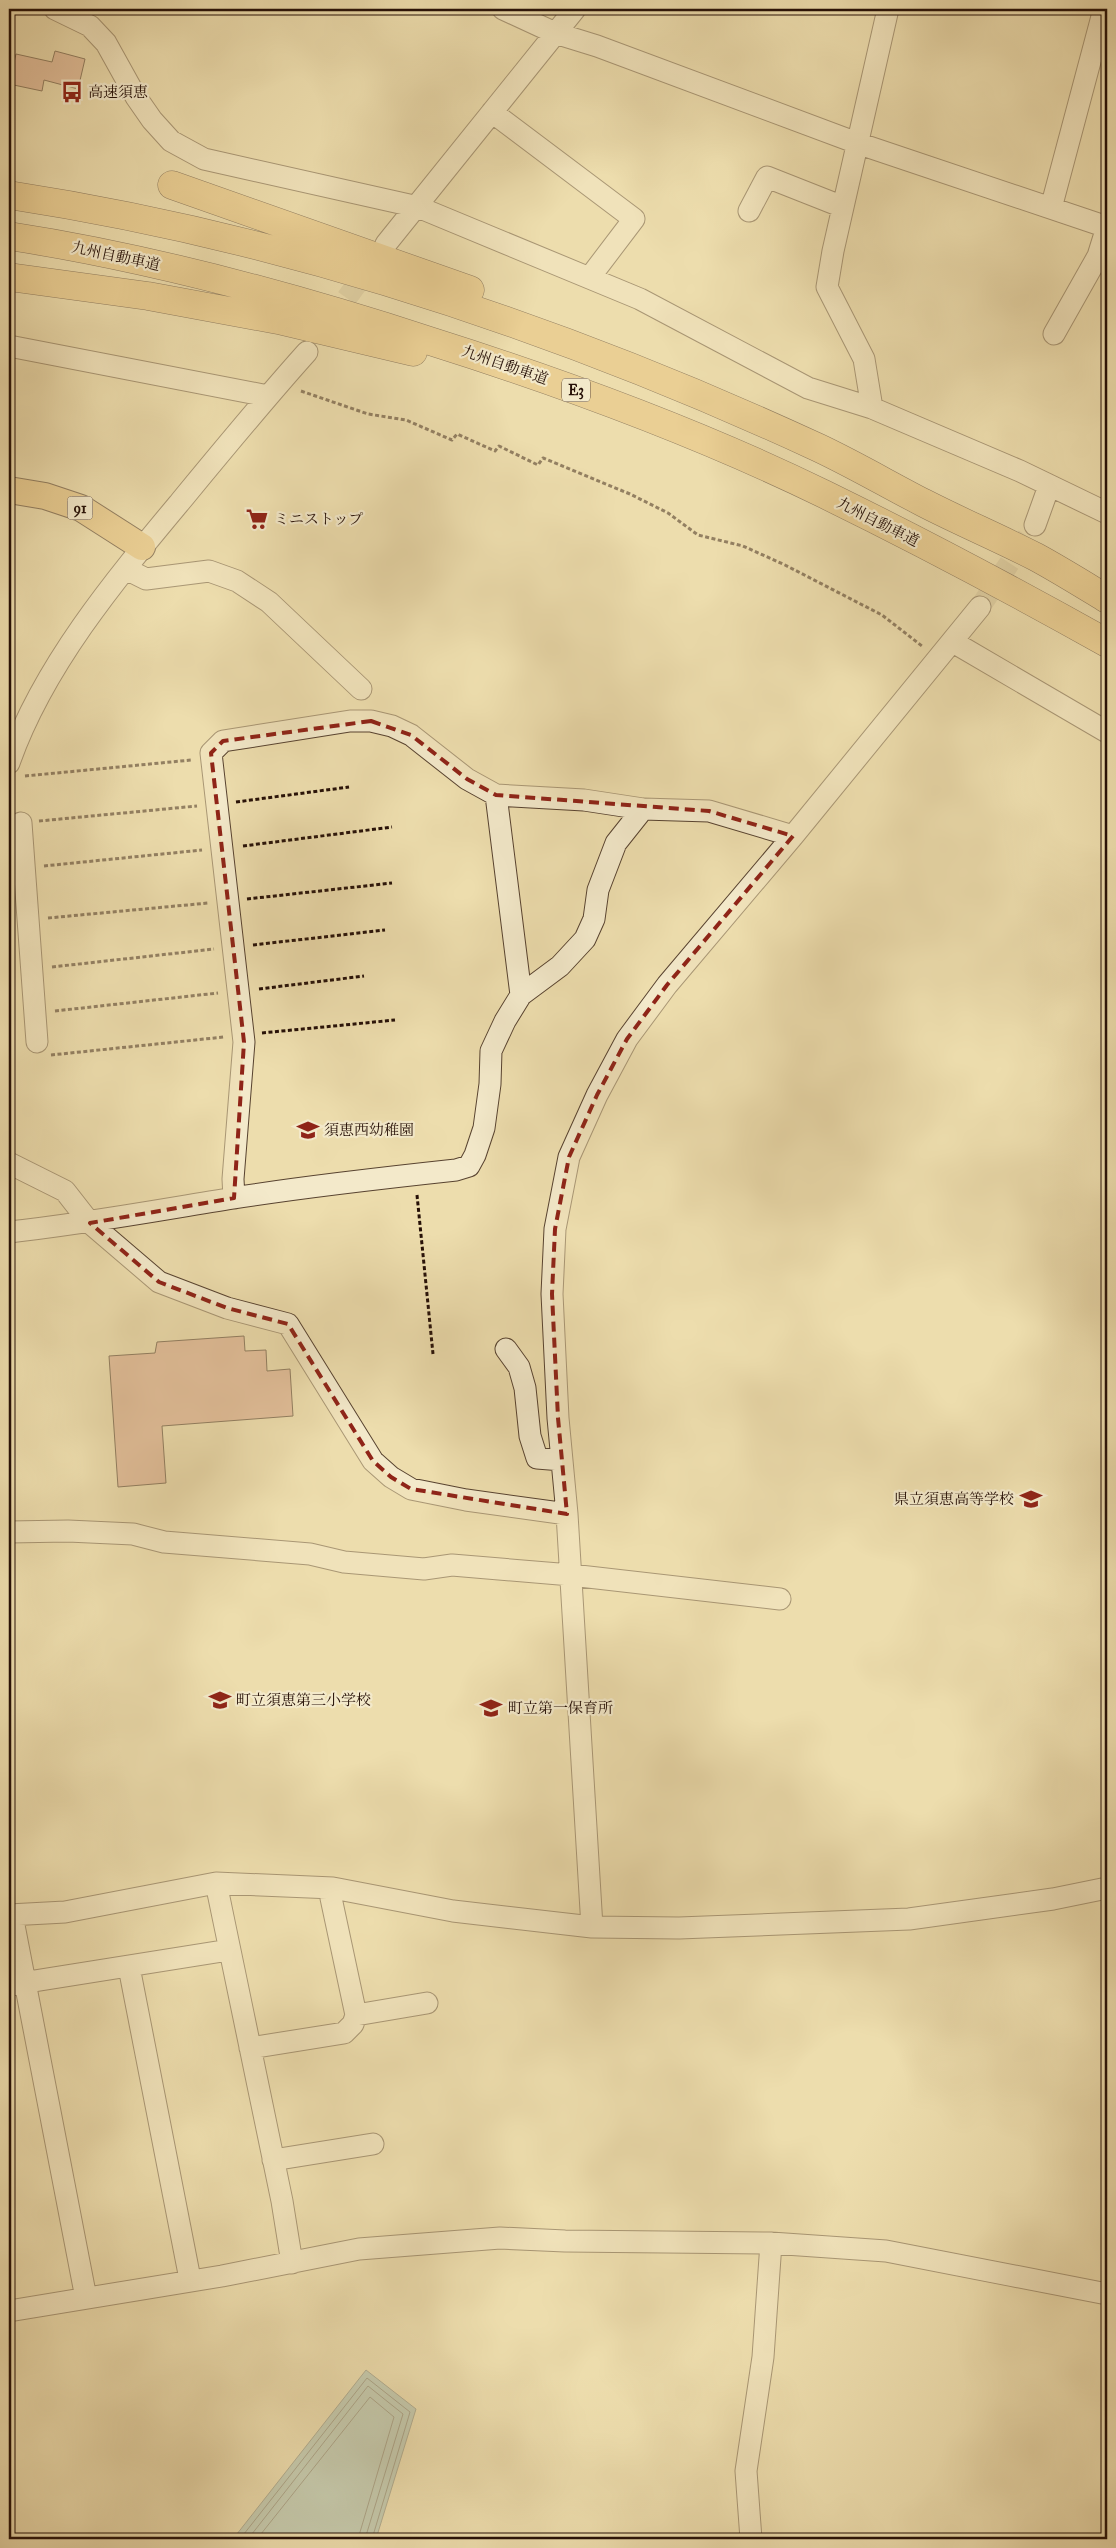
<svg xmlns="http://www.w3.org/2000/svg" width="1116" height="2548" font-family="'IM FELL Great Primer','Noto Serif JP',serif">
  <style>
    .water { fill: #9cbab4; stroke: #6d766f }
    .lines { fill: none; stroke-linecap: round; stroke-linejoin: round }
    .shore { stroke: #61655e; stroke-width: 1 }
    .building { fill: #daa088; stroke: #261007 }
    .minor-tunnel { stroke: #cfbe94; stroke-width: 21; stroke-dasharray: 21 11; stroke-linecap: butt }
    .minor-casing { stroke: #584330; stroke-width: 23 }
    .major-casing { stroke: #261007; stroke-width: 28 }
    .highway-casing { stroke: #261007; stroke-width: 29 }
    .path { stroke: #261007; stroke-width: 3; stroke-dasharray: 4 2.5; stroke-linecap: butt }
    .minor { stroke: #f3e9ca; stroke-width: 21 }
    .major { stroke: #e6be76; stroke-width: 26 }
    .highway { stroke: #e6be76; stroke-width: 28 }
    .marked { fill: none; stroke: #8f2418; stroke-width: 4; stroke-dasharray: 10 6; stroke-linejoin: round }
    .labels { text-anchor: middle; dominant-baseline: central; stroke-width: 4.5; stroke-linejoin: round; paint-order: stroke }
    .shield { fill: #f3e9ca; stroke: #645142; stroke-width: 1 }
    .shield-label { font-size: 14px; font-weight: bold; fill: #261007 }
    .poi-label { font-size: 15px; fill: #261007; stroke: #f3e9ca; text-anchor: start }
    .street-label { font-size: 15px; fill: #261007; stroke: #f3e9ca }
  </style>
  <rect width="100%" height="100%" fill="#edddad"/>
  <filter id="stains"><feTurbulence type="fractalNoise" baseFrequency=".004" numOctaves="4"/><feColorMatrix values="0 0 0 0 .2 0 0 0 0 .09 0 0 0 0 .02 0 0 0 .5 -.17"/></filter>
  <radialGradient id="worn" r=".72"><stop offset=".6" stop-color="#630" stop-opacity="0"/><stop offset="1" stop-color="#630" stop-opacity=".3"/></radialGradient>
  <path class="water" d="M 366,2370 L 416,2409 L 376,2539 L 233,2539 Z"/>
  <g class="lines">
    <path class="shore" d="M 240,2539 L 367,2378 L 410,2412 L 372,2539
      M 248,2539 L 368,2386 L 403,2414 L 365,2539
      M 257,2539 L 370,2397 L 394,2417 L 358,2539"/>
  </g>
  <path class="building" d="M 55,51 L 85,59 L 78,89 L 44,80 L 42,91 L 9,84 L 16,54 L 52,62 Z
    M 244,1336 L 245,1351 L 266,1350 L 267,1371 L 290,1369 L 293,1416 L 162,1426 L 166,1483 L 118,1487 L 109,1356 L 155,1353 L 157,1342 Z"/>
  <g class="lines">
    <path class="minor-tunnel" d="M 328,324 L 372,263
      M 980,607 L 1035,525"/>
    <g class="minor-casing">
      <path id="minor" d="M 55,9 L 90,26 L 106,43 L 136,97 L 152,120 L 171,141 L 204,159 L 418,207 L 640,299 L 808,388 L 872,408 L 1020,471 L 1107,513
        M 503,9 L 555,33 L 597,46 L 857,143 L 1107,227
        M 492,112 L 634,219 L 590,277
        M 1051,208 L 1104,9
        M 749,211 L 767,177 L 843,207
        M 386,244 L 575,9
        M 1054,334 L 1098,256 L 1107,227
        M 9,346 L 268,396
        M 872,408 L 864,359 L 827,287 L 833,251 L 888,9
        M 1035,525 L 1049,486
        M 126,569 L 146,579 L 209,571 L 237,581 L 269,602 L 361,689
        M 953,642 L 1107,732
        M 9,763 C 43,666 115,580 180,502 C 222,451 263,401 307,352
        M 496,795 L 521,995
        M 9,838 L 21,823 L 37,1042
        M 9,1163 L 65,1191 L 90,1223 L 159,1282 L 227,1308 L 288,1324 L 373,1461 L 391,1477 L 411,1489 L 466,1500 L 567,1514
        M 234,1198 L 233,1179 L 244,1042 L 211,753 L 223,741 L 350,721 L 371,721 L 392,726 L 411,735 L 467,779 L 496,795 L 584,800 L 643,809 L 709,811 L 793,836
        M 9,1232 C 84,1224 159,1210 234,1198 C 308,1186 382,1178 456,1170 L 469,1166 L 475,1155 L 484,1128 L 490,1084 L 491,1051 L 505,1021 L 521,995 L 560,966 L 585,939 L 594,919 L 598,890 L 616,843 L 643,809
        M 506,1349 L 519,1367 L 525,1388 L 530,1436 L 537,1458 L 562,1460
        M 9,1532 L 68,1531 L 133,1534 L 164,1542 L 310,1554 L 344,1562 L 424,1569 L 452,1565 L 571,1575 L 780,1599
        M 216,1883 L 282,2201 L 292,2263
        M 9,1915 L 65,1912 L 216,1883 L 333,1888 L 453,1911 L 592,1927 L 679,1928 L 909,1919 L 1053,1899 L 1107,1888
        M 12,1915 L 86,2298
        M 592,1927 L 567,1514 L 558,1418 L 552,1294 L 555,1229 L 569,1157 L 597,1095 L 627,1039 L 667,985 L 793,836 L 980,607
        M 129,1967 L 190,2279
        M 9,1985 L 229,1950
        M 356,2015 L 427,2003
        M 250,2048 L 344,2033 L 353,2024 L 356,2015 L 331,1898 L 333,1888
        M 273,2160 L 373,2144
        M 9,2311 L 222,2276 L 359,2249 L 500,2238 L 565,2241 L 771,2243 L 886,2251 L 1107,2294
        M 751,2539 L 746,2471 L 763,2357 L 771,2243"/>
    </g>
    <g class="major-casing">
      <path id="major" d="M 9,490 L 45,496 L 81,508 L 142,547"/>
    </g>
    <g class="highway-casing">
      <path id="highway" d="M 172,185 L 470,290
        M 9,195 C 289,238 562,329 819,448 C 855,465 889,485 924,503 C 961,522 999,538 1036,557 C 1060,570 1084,585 1107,599
        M 9,236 C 153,258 295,297 433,342 C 566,384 699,433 824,494 C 920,541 1014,591 1107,643
        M 9,277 L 148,296 L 278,320 L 413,352"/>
    </g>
    <path class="path" d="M 301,391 L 368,414 L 406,420 L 452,440 L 457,434 L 495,451 L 499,446 L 538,465 L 543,458 L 630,494 L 668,513 L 698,535 L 743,546 L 785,565 L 882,615 L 922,646
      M 25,776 L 191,760
      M 236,802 L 349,787
      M 39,821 L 197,806
      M 243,846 L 392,827
      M 44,866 L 202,850
      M 247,899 L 392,883
      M 48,918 L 208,903
      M 253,945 L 385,930
      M 52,967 L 214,949
      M 259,989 L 364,976
      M 55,1011 L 218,993
      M 262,1033 L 395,1020
      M 51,1055 L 224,1037
      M 417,1195 L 433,1354"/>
    <use href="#minor" class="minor"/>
    <use href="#major" class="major"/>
    <use href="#highway" class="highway"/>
  </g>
  <path d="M0 0H1116V2548H0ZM 371,721 L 411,735 L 467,779 L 496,795 L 709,811 L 793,836 L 667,985 L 627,1039 L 597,1095 L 569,1157 L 555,1229 L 552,1294 L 558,1418 L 567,1514 L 411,1489 L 391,1477 L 373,1461 L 288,1324 L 227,1308 L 159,1282 L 90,1223 L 234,1198 L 244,1042 L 211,753 L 223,741 Z" fill="#edddad" fill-opacity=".55" fill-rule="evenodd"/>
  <path class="marked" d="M 371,721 L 411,735 L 467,779 L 496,795 L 709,811 L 793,836 L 667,985 L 627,1039 L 597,1095 L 569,1157 L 555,1229 L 552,1294 L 558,1418 L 567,1514 L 411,1489 L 391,1477 L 373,1461 L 288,1324 L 227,1308 L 159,1282 L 90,1223 L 234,1198 L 244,1042 L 211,753 L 223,741 Z"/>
  <defs>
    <g id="bus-bare" transform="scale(1.725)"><path d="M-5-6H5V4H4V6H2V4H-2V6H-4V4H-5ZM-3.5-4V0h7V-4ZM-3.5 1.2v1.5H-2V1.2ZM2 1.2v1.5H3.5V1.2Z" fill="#8f2418" stroke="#f3e9ca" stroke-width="2.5" paint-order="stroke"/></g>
    <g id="supermarket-bare" transform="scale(1.725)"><path d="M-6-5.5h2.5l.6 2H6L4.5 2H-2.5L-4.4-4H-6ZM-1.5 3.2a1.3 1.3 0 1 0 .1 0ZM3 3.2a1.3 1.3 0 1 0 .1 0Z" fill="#8f2418" stroke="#f3e9ca" stroke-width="2.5" paint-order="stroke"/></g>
    <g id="school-bare" transform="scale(1.725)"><path d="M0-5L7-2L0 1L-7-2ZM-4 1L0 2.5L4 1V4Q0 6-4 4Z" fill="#8f2418" stroke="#f3e9ca" stroke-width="2.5" paint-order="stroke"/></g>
  </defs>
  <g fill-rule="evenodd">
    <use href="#bus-bare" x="72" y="92"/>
    <use href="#supermarket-bare" x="257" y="519"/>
    <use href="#school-bare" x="308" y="1130"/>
    <use href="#school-bare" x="1031" y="1499"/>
    <use href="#school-bare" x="220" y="1700"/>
    <use href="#school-bare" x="491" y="1708"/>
  </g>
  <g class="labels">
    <g class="shield">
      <rect x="562" y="378.5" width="28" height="23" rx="4"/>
      <rect x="67.5" y="496.5" width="25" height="23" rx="4"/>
    </g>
    <g class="shield-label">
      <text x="576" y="390">E3</text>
      <text x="80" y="508">91</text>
    </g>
    <g class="poi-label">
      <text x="88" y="92">高速須恵</text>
      <text x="274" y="519">ミニストップ</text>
      <text x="324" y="1130">須恵西幼稚園</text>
      <text x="1014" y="1499" text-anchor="end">県立須恵高等学校</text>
      <text x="236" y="1700">町立須恵第三小学校</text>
      <text x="508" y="1708">町立第一保育所</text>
    </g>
    <g class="street-label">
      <text transform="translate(116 256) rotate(12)">九州自動車道</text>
      <text transform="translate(505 365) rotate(19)">九州自動車道</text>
      <text transform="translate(878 522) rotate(27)">九州自動車道</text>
    </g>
  </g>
  <rect width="1116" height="2548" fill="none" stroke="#edddad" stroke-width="30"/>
  <rect x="10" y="10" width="1096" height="2528" fill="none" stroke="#261007" stroke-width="2.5"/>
  <rect x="15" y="15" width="1086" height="2518" fill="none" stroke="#261007"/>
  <rect width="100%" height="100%" filter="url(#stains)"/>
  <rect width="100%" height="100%" fill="url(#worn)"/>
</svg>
